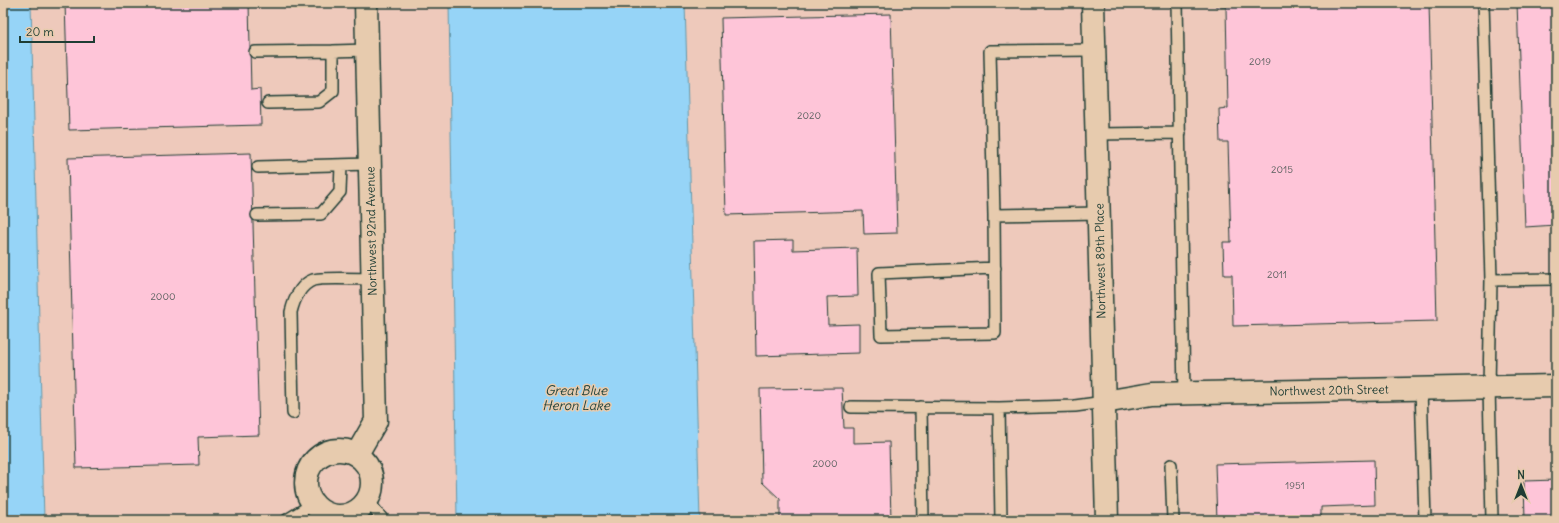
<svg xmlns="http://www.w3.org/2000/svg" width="1559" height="523" font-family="Delius,sans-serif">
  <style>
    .water { fill: #96d4f7; stroke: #6698a9 }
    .building { fill: #fec5d8; stroke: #1f3d34 }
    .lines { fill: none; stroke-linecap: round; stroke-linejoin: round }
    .service-casing { stroke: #1f3d34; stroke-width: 14 }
    .minor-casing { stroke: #1f3d34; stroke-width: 25 }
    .service { stroke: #e7cbae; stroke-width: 11 }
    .minor { stroke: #e7cbae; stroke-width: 22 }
    .labels { text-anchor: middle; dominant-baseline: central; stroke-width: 3; stroke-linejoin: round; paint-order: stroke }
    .number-label { font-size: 10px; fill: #575f5d }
    .street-label { font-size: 12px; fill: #1f3d34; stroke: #e7cbae }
    .water-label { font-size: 13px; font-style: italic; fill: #25453e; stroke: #e7cbae }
  </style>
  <rect width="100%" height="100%" fill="#eec9bb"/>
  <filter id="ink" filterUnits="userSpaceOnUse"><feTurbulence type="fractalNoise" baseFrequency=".025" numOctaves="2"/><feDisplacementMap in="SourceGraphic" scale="8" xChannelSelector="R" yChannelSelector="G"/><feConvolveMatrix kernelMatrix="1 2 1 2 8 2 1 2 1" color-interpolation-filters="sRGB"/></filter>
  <g filter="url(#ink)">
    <path class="water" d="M 3,3 L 31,3 L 44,520 L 3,520 Z
      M 449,3 L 685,3 L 700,520 L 457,520 Z"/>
    <path class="building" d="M 65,3 L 249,3 L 251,90 L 260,89 L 261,125 L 69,130 Z
      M 1216,3 L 1429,3 L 1437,321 L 1233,326 L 1232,275 L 1224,275 L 1223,242 L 1231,242 L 1228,142 L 1220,142 L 1219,109 L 1228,108 L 1226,7 L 1216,7 Z
      M 1517,3 L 1556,3 L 1556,225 L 1525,227 Z
      M 891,14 L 897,233 L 864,234 L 863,211 L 726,215 L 721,18 Z
      M 251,153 L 259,435 L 198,437 L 199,465 L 76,468 L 68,158 Z
      M 793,240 L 793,250 L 857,248 L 858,296 L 827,297 L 828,325 L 859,324 L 859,353 L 756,356 L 754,241 Z
      M 842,388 L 844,428 L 853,428 L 853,443 L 889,442 L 891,520 L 780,520 L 780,499 L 762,482 L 760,389 Z
      M 1374,460 L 1375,505 L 1321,507 L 1321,520 L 1217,520 L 1215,464 Z
      M 1556,480 L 1556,520 L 1525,520 L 1524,481 Z"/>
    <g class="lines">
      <g class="service-casing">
        <path id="service" d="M 1177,3 L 1184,394
          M 1483,3 L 1491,280 L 1556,279
          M 255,52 L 333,51
          M 268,103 L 319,102 L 333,91 L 333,51 L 367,50
          M 1096,134 L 1180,133
          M 258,167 L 370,164
          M 257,215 L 321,214 L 340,192 L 341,165
          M 994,215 L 990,51 L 1094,50
          M 995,268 L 879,273 L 881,335 L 995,333 L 994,215 L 1099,213
          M 1491,280 L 1489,387 L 1492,520
          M 1421,388 L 1425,520
          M 851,407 L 999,408 L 1075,406 L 1104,402
          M 921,407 L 923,520
          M 999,408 L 1001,520
          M 293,413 L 291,312 C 294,300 300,285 313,280 C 321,277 362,279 373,279
          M 1171,465 L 1173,520
          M 368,501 L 383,520
          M 287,520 L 313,504"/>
      </g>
      <g class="minor-casing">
        <path id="minor" d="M 1093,3 L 1107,520
          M 1104,402 L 1152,394 L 1556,386
          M306 483a33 33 0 1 1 66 0a33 33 0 1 1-66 0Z
          M 357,454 L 376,421 L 366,3"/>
      </g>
      <use href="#service" class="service"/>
      <use href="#minor" class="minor"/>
    </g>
  </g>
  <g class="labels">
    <g class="number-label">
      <text x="1260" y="61">2019</text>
      <text x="809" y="115">2020</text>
      <text x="1282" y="169">2015</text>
      <text x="1277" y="274">2011</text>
      <text x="163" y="296">2000</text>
      <text x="825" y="463">2000</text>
      <text x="1295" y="485">1951</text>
    </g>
    <g class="street-label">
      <text transform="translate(371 231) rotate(-91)">Northwest 92nd Avenue</text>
      <text transform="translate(1100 261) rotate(-91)">Northwest 89th Place</text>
      <text transform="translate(1329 390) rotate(-1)">Northwest 20th Street</text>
    </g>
    <g class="water-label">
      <text x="576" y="390">Great Blue<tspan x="576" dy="15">Heron Lake</tspan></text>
    </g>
  </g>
  <rect width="1559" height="523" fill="none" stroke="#e7cbae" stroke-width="16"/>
  <rect x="8" y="8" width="1543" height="507" fill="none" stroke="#1f3d34" stroke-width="1.5" filter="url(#ink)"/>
  <g transform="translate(1521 485)" stroke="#e7cbae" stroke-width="3" paint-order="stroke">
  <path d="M0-3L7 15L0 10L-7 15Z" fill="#1f3d34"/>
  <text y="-6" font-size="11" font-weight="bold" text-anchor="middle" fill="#1f3d34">N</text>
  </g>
  <path d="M20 36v6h74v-6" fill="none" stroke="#1f3d34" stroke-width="2"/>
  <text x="26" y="36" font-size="12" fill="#1f3d34" stroke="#e7cbae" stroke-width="3" paint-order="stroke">20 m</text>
</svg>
